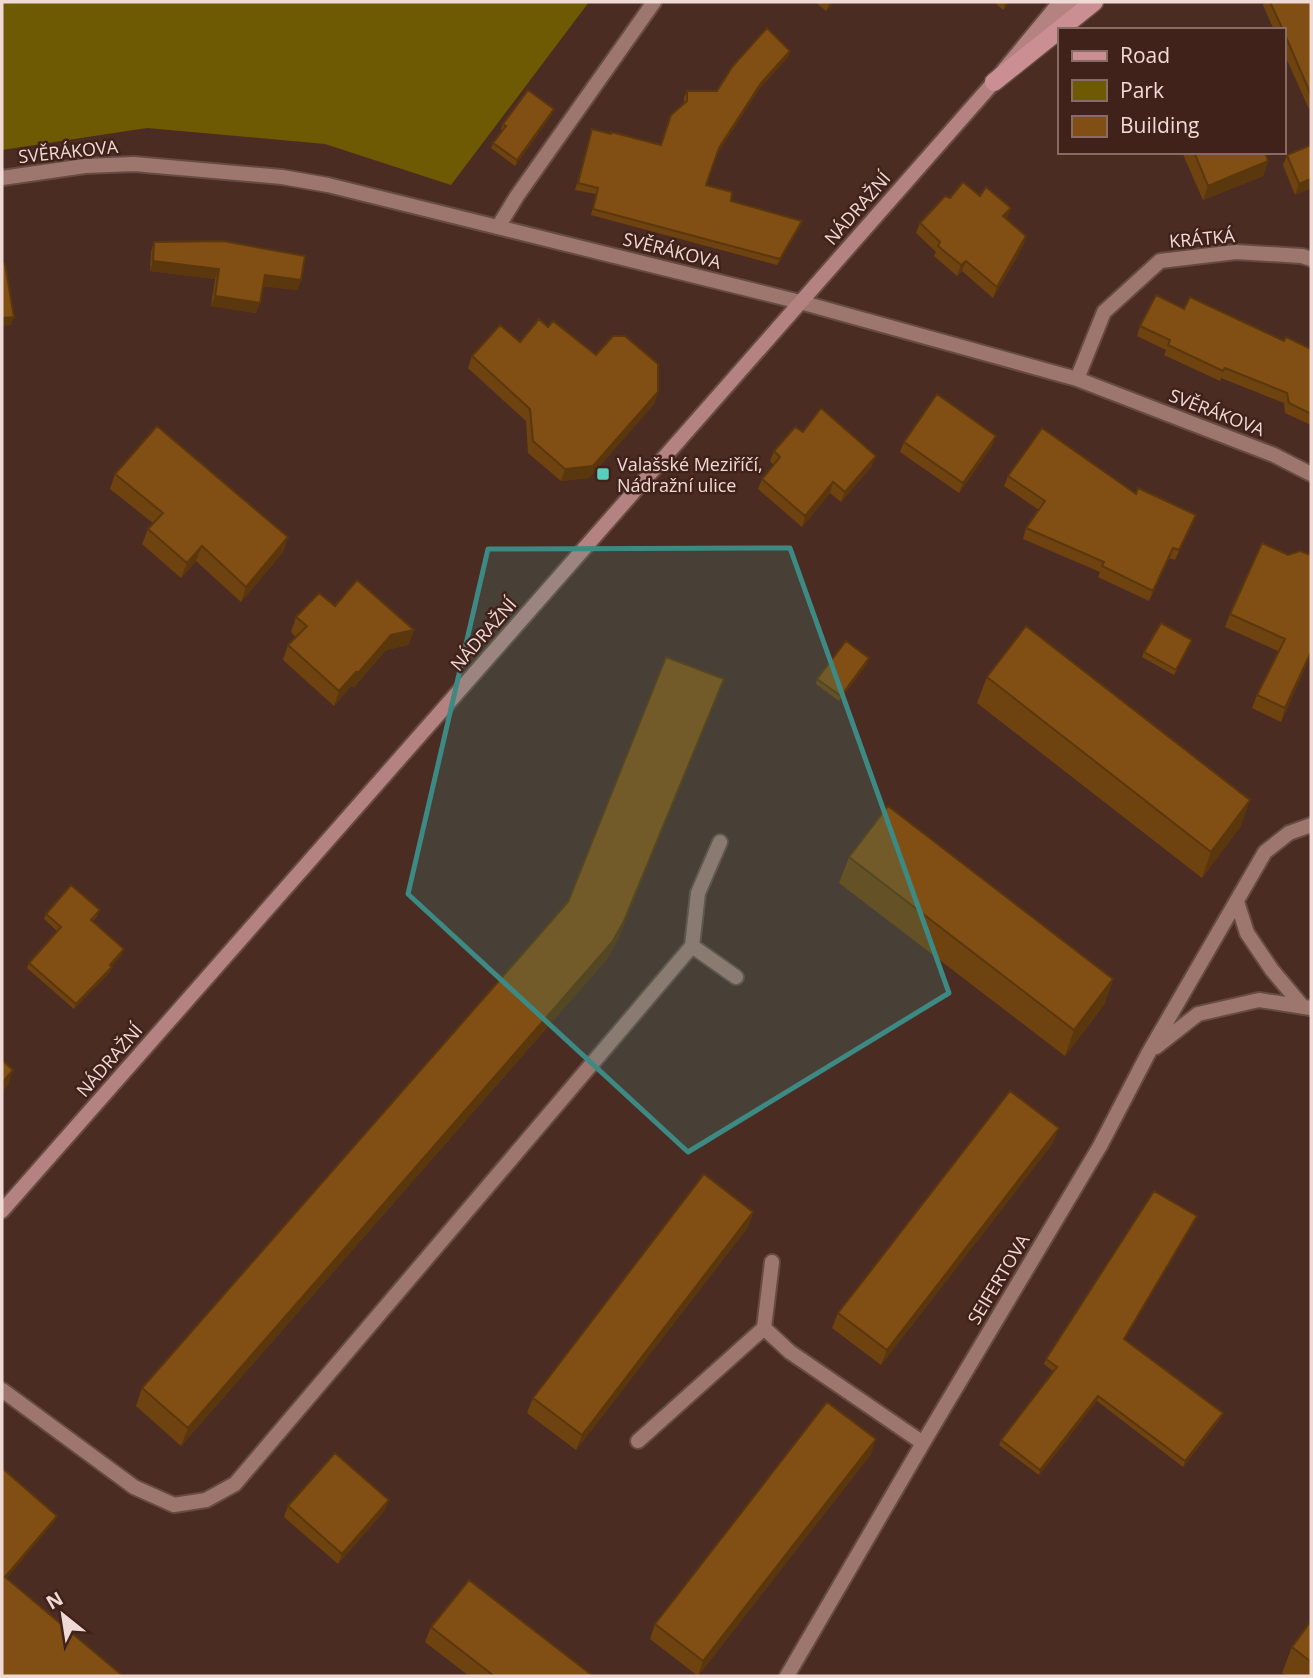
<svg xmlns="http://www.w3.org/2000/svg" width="1313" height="1678" font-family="'Open Sans',sans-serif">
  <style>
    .green { fill: #6d5a03 }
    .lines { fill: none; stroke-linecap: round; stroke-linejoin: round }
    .service-casing { stroke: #664b44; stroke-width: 18 }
    .minor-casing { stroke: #664b44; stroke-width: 18 }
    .secondary-casing { stroke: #664b44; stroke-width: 18 }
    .primary-casing { stroke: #664b44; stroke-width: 21 }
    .service { stroke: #9d776d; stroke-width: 14 }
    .minor { stroke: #9d776d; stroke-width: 14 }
    .secondary { stroke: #b48280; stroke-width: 14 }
    .primary { stroke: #cb8e93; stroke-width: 18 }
    .wall { fill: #6f4310 }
    .shaded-wall { fill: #5a370d }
    .building { fill: #814e13; stroke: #5a370d; stroke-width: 2 }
    .marked { fill: #3c8a83; fill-opacity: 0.2; stroke: #3c8a83; stroke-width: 5; stroke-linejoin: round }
    .poi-dot { fill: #5acebd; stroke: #40221a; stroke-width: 2.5 }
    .labels { text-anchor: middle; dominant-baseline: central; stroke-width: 5; stroke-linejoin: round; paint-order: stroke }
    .street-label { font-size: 18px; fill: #f0dad5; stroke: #40221a }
    .poi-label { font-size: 18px; fill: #f0dad5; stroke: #40221a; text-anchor: start }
  </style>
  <rect width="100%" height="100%" fill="#4b2c23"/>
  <path class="green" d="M 2,2 L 589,2 L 451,185 L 325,144 L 147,128 L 2,150 Z"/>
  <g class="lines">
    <g class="service-casing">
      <path id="service" d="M 498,227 L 517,196 L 654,2"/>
    </g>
    <g class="minor-casing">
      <path id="minor" d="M 2,178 L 85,166 L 134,164 L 282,177 L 328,185 L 800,302 L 1077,379 L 1274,455 L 1311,474
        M 1077,379 L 1104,312 L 1160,261 L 1236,252 L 1302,256 L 1311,259
        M 1237,902 L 1247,933 L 1272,970 L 1303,1007
        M 692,946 L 736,977
        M 1156,1047 L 1198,1014 L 1259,1000 L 1311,1008
        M 764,1328 L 790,1352 L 923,1443
        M 2,1390 L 134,1487 L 174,1505 L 206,1500 L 235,1484 L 692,946 L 698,893 L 720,842
        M 638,1441 L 764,1328 L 772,1262
        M 787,1676 L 923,1443 L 1100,1146 L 1149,1052 L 1265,852 L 1289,833 L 1311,825"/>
    </g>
    <g class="secondary-casing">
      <path id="secondary" d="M 1048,30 L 1077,2
        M 2,1211 L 994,82 L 1060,2"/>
    </g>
    <g class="primary-casing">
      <path id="primary" d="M 994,82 L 1094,2"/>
    </g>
    <use href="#service" class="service"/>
    <use href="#minor" class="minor"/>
    <use href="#secondary" class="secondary"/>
    <use href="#primary" class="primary"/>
  </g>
  <path class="wall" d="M 815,2 L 834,2 L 826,11 Z
    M 994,2 L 1010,2 L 1003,10 Z
    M 1264,2 L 1311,2 L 1311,108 L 1309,109 L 1283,51 L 1283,30 L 1274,30 L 1263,5 Z
    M 790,51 L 788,57 L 759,89 L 717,154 L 706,185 L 731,201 L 800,227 L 777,265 L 591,215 L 596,194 L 575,190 L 592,129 L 661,145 L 684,103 L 684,97 L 687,91 L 717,91 Z
    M 552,114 L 515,166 L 491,148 L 493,143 L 502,130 L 501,129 L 503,124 Z
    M 1182,152 L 1265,152 L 1268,161 L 1263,176 L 1203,200 Z
    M 1287,155 L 1311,188 L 1295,195 L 1283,165 Z
    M 1006,219 L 1026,236 L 1023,246 L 993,298 L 962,271 L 957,276 L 934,256 L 936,252 L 916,233 L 920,223 Z
    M 154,242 L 301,280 L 297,290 L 263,286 L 256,313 L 211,306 L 215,279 L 150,271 L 151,252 Z
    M 1184,309 L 1311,349 L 1311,425 L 1285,413 L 1284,403 L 1221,378 L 1220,381 L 1164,355 L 1166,350 L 1137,336 L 1140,326 Z
    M 548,327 L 658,392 L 654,404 L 589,478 L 561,481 L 528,453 L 526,421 L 468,368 L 472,356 L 520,342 Z
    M 803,432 L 872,466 L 841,502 L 830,493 L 802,527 L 758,489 L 762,479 L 774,465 L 770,461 L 774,451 Z
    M 904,442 L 992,446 L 959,493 L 900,452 Z
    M 115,474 L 288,537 L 283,552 L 241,602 L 196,561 L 181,578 L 142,544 L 148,529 L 153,523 L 110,489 Z
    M 1008,476 L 1136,494 L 1192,525 L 1175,560 L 1169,558 L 1149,601 L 1098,577 L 1100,572 L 1023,539 L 1026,528 L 1039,510 L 1004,486 Z
    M 1288,555 L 1311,555 L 1311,655 L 1281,722 L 1252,708 L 1257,695 L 1278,651 L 1225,627 L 1230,614 Z
    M 335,606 L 414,630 L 408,645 L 386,650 L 354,687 L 350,687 L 334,706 L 283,660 L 288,645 L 296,637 L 291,632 L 296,617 Z
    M 1192,640 L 1174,675 L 1142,657 L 1144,652 Z
    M 867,664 L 839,701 L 816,684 L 817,679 Z
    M 987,677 L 1241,826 L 1202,878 L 977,703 Z
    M 724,679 L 618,939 L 607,959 L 181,1446 L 136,1406 L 142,1388 L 568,902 Z
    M 849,857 L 1113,979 L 1104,1005 L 1065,1056 L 839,883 Z
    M 46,914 L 98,915 L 93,921 L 122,954 L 112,966 L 110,972 L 74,1009 L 27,968 L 29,963 L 57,931 L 44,919 Z
    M 1053,1143 L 881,1365 L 832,1328 L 838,1313 Z
    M 753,1212 L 748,1227 L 576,1450 L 527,1413 L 533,1398 Z
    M 1195,1221 L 1124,1340 L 1221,1418 L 1183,1467 L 1097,1401 L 1039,1475 L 999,1445 L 1001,1440 L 1054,1372 L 1044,1364 L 1046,1359 Z
    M 871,1454 L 698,1676 L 650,1639 L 655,1624 Z
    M 288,1506 L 385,1510 L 338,1564 L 284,1517 Z
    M 1311,1621 L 1311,1676 L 1287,1676 L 1282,1673 L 1292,1647 Z
    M 431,1627 L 593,1676 L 469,1676 L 425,1642 Z"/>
  <path class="shaded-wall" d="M 830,2 L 834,2 L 826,11 Z
    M 1006,2 L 1010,2 L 1003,10 Z
    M 790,51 L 788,57 L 759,89 L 717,154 L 719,148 L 761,83 Z
    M 554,109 L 552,114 L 515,166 L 517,160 Z
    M 1268,161 L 1263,176 L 1203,200 L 1208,186 Z
    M 1311,179 L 1311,188 L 1295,195 L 1299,184 Z
    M 1011,208 L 1007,218 L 1000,227 L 1003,216 Z
    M 802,221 L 800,227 L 777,265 L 780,259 Z
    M 1026,236 L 1023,246 L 993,298 L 997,287 Z
    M 153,261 L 219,269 L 215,279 L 150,271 Z
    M 966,261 L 962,271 L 957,276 L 961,265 Z
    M 265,275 L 301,280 L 297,290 L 261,286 Z
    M 215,296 L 260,303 L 256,313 L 211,306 Z
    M 14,317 L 11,325 L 2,326 L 2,318 Z
    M 658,392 L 654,404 L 589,478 L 561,481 L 565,469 Z
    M 996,436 L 992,446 L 959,493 L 963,483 Z
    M 876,456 L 872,466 L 841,502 L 845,492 Z
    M 833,482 L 830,493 L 802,527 L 805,516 Z
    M 1196,515 L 1192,525 L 1175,560 L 1179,550 Z
    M 288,537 L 283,552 L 241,602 L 246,587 Z
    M 202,546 L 196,561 L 181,578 L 187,563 Z
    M 1173,548 L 1169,558 L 1149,601 L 1153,591 Z
    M 414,630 L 408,645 L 386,650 L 354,687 L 350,687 L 334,706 L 339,691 L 391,635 Z
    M 1311,652 L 1311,655 L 1281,722 L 1285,708 Z
    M 869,658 L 867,664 L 839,701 L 841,696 Z
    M 724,679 L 618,939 L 607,959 L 181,1446 L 188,1428 L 613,941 Z
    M 1250,800 L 1241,826 L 1202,878 L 1211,852 Z
    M 124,949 L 122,954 L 109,970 L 110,965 Z
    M 112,967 L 110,972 L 74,1009 L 76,1004 Z
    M 1113,979 L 1104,1005 L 1065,1056 L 1074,1030 Z
    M 13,1070 L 8,1085 L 2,1092 L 2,1083 Z
    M 1059,1128 L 1053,1143 L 881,1365 L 887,1350 Z
    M 753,1212 L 748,1227 L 576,1450 L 582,1435 Z
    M 1197,1216 L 1195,1221 L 1122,1344 L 1124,1339 Z
    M 1098,1396 L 1097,1401 L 1039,1475 L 1040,1470 Z
    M 1223,1413 L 1221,1418 L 1183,1467 L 1185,1461 Z
    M 876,1439 L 871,1454 L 698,1676 L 703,1661 Z
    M 389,1500 L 385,1510 L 338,1564 L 342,1554 Z
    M 57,1516 L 55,1521 L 4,1582 L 5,1577 Z"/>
  <path class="building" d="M 1270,2 L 1311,2 L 1311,95 L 1283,30 Z
    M 767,28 L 790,51 L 761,83 L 719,148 L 706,185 L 732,192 L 731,201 L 802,221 L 780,259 L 593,209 L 598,188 L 578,183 L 592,129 L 611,134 L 611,132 L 661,145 L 671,115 L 687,101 L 687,91 L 717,91 L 732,67 Z
    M 528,90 L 554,109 L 517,160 L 493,143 L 506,126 L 503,124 Z
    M 1311,145 L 1311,179 L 1299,184 L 1287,155 Z
    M 1194,152 L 1265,152 L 1268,161 L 1208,186 Z
    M 963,182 L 980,196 L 986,187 L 1011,208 L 1003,216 L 1026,236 L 997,287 L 966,261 L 961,265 L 938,246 L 940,242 L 920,223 L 945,196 L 950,198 Z
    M 223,241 L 305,256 L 301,280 L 265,275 L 260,303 L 215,296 L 219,269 L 153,261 L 154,242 Z
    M 2,264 L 5,264 L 14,317 L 2,318 Z
    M 1156,295 L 1184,309 L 1190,297 L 1284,341 L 1286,337 L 1311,349 L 1311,414 L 1289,403 L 1287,393 L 1225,368 L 1223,371 L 1168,345 L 1170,340 L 1140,326 Z
    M 539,319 L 548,327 L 553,321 L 596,355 L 613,336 L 625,336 L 658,364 L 658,392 L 593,466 L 565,469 L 533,441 L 530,409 L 472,356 L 500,325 L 520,342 Z
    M 937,394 L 996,436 L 963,483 L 904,442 Z
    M 821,408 L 876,456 L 845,492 L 833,482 L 805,516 L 762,479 L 780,457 L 774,451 L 795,427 L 803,432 Z
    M 157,426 L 288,537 L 246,587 L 202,546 L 187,563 L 148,529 L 163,513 L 115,474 Z
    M 1042,428 L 1136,494 L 1138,488 L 1196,515 L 1179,550 L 1173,548 L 1153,591 L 1102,566 L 1104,562 L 1026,528 L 1045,501 L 1008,476 Z
    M 1262,543 L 1288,555 L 1300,551 L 1311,555 L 1311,652 L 1285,708 L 1257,695 L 1285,639 L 1230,614 Z
    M 357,580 L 414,630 L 391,635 L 359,672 L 356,672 L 339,691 L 288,645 L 307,626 L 296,617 L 319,593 L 335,606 Z
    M 1161,623 L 1192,640 L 1176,670 L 1144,652 Z
    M 1026,626 L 1250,800 L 1211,852 L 987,677 Z
    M 846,641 L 869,658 L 841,696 L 817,679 Z
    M 666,657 L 724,679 L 624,921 L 613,941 L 188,1428 L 142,1388 L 568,902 Z
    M 888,806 L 1113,979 L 1074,1030 L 849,857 Z
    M 71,885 L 100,910 L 91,920 L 124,949 L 110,965 L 112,967 L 76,1004 L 29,963 L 61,927 L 46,914 Z
    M 2,1060 L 13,1070 L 2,1083 Z
    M 1010,1091 L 1059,1128 L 887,1350 L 838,1313 Z
    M 704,1174 L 753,1212 L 582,1435 L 533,1398 Z
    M 1154,1191 L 1197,1216 L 1124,1339 L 1223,1413 L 1185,1461 L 1098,1396 L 1040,1470 L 1001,1440 L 1057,1367 L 1046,1359 Z
    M 827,1402 L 876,1439 L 703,1661 L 655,1624 Z
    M 335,1453 L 389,1500 L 342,1554 L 288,1506 Z
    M 2,1468 L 57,1516 L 5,1577 L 123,1676 L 2,1676 Z
    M 469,1580 L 593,1676 L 494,1676 L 431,1627 Z
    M 1311,1621 L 1311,1662 L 1292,1647 Z"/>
  <path class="marked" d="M 790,548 L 949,993 L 688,1152 L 408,894 L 488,549 Z"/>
  <rect class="poi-dot" x="596" y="467" width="14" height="14" rx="3.5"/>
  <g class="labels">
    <g class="street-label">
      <text transform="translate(68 151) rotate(-6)">SVĚRÁKOVA</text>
      <text transform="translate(857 208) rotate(-49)">NÁDRAŽNÍ</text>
      <text transform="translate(1202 238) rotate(-5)">KRÁTKÁ</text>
      <text transform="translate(672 250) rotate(14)">SVĚRÁKOVA</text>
      <text transform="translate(1217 412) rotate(21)">SVĚRÁKOVA</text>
      <text transform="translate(483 634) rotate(-49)">NÁDRAŽNÍ</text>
      <text transform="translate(109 1060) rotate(-49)">NÁDRAŽNÍ</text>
      <text transform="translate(998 1279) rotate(-59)">SEIFERTOVA</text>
    </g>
    <g class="poi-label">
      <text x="617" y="464">Valašské Meziříčí,<tspan x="617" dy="21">Nádražní ulice</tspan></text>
    </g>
  </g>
  <rect width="1313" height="1678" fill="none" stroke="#f0dad5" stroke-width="7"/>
  <rect x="1058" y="28" width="228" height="126" fill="#40221a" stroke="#866c65" stroke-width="2"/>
  <rect x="1072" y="51" width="35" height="10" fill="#cb8e93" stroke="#866c65" stroke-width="2"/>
  <text x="1120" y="63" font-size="21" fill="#f0dad5">Road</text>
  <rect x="1072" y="80" width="35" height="21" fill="#6d5a03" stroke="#866c65" stroke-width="2"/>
  <text x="1120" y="98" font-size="21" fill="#f0dad5">Park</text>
  <rect x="1072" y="116" width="35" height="21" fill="#814e13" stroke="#866c65" stroke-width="2"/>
  <text x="1120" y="133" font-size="21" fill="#f0dad5">Building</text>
  <g transform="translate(63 1615) rotate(330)" stroke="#40221a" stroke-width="5" paint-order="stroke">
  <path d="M0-5L12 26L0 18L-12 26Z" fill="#f0dad5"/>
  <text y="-10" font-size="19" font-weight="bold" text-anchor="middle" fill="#f0dad5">N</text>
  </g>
</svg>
